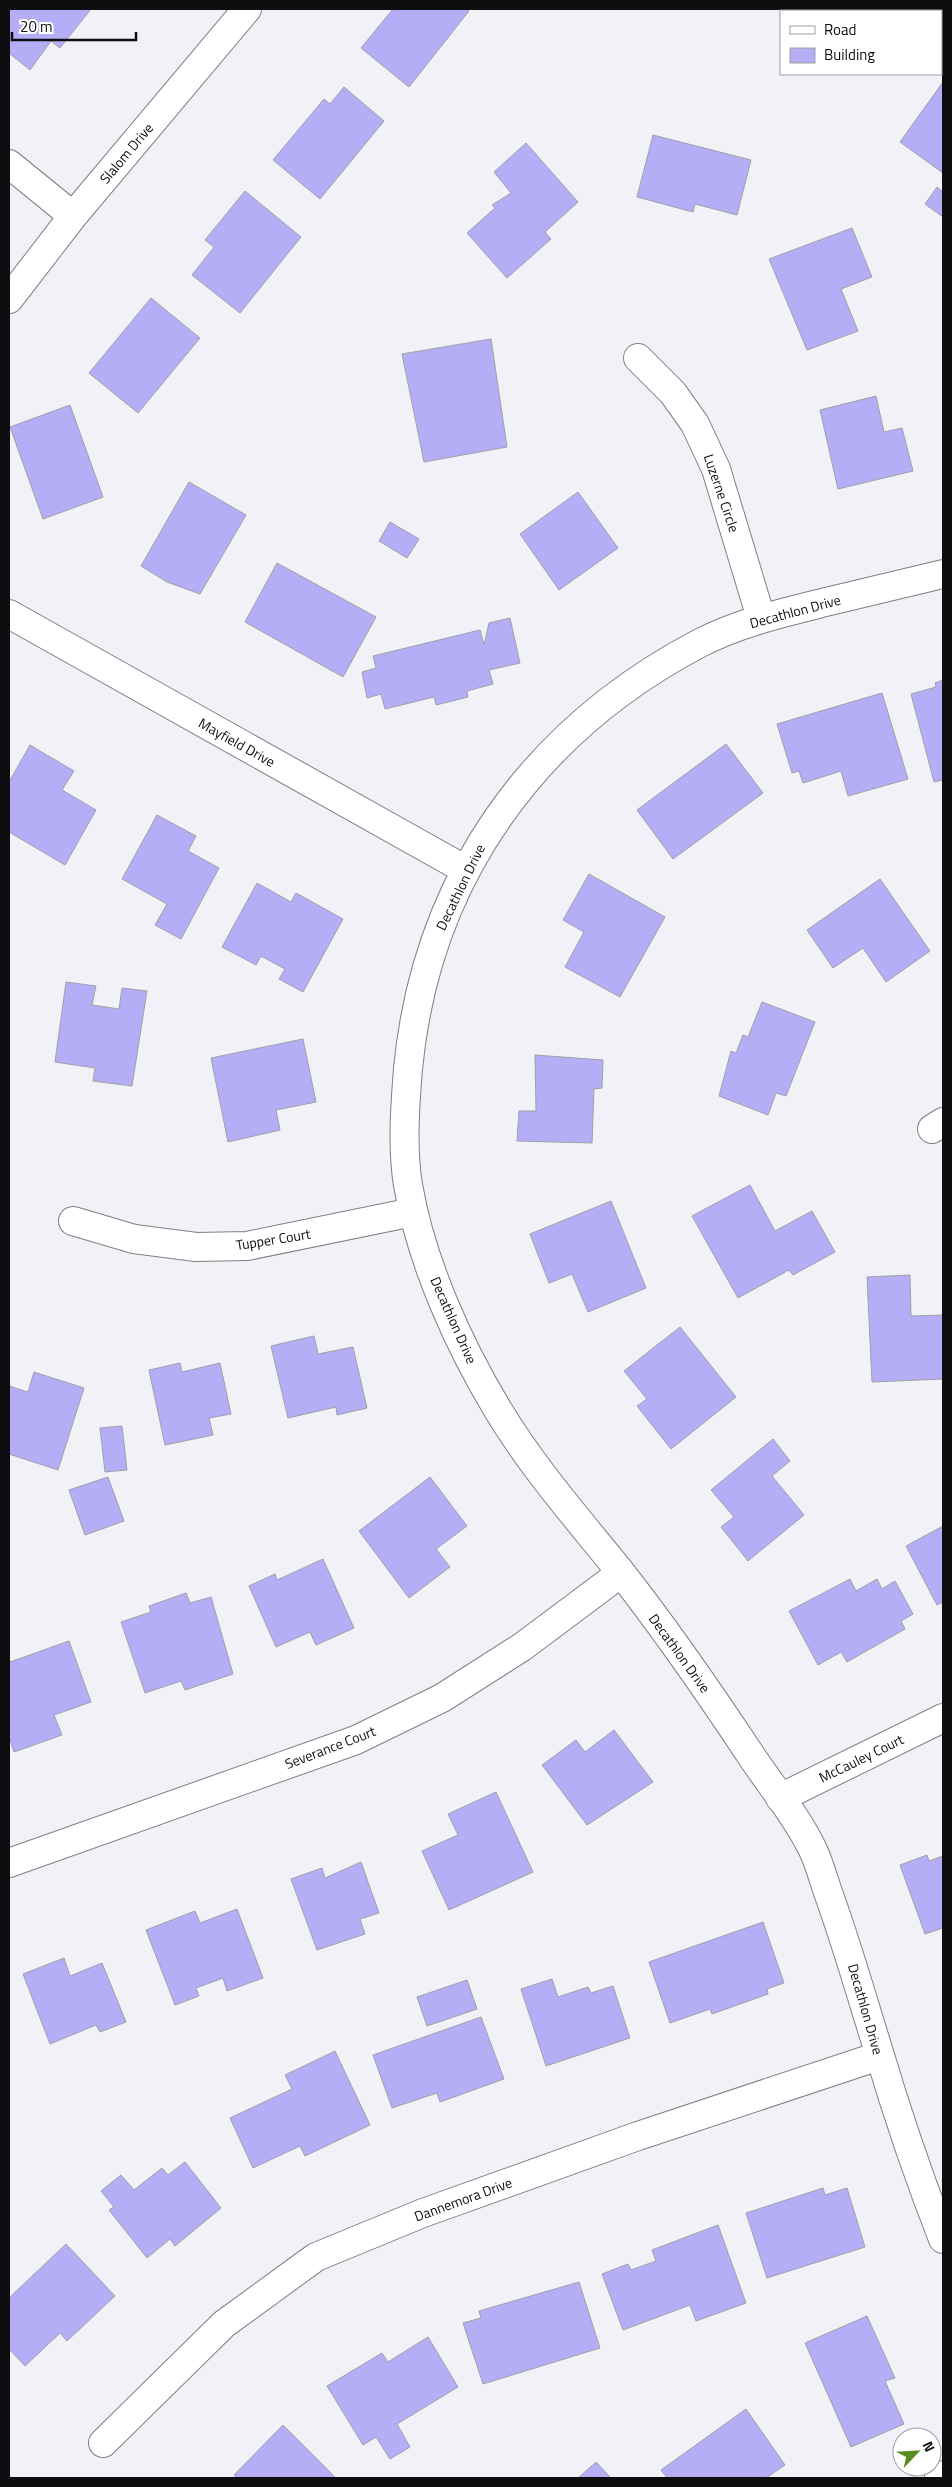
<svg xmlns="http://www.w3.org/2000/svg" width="952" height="2487" font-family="'Titillium Web',sans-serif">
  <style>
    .building { fill: #b5aef7; stroke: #a09fa6 }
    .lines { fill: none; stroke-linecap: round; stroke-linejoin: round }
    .minor-casing { stroke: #7f7f85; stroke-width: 30 }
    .minor { stroke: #fff; stroke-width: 28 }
    .labels { text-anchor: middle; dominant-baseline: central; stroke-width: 4.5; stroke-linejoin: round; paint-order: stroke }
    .street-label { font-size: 14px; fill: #0e0e10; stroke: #fff }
  </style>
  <rect width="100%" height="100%" fill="#f1f1f8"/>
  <path class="building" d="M 9,9 L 91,9 L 60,48 L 51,41 L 30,70 L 9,53 Z
    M 393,9 L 466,9 L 469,11 L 409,87 L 361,48 Z
    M 812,9 L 884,9 L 887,11 L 810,11 Z
    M 943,82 L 943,173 L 900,142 Z
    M 344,87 L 384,121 L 320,199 L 273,160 L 324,99 L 330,104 Z
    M 653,135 L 751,160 L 737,215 L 695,204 L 693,212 L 637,197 Z
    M 526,143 L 578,202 L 545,232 L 551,239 L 507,278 L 467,233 L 495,208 L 492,205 L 511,193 L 494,172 Z
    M 937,187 L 943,192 L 943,217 L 925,204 Z
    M 245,191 L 301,237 L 240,313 L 192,275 L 214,247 L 205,240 Z
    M 852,228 L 872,277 L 841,289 L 858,331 L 807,350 L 769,259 Z
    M 151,298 L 200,338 L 138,413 L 89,373 Z
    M 491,339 L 507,447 L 424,462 L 402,354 Z
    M 876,396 L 884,432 L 902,428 L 913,471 L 838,489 L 820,410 Z
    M 70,405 L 103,497 L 43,519 L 10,427 Z
    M 189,482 L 246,515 L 200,594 L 167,582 L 141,566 Z
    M 578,492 L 618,548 L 559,590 L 520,534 Z
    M 390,522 L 419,539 L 407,558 L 379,541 Z
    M 277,563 L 376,617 L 343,677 L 245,622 Z
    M 510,618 L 520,663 L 489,670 L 493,684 L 467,691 L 468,697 L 436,705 L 434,697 L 385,709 L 381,694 L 367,698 L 362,672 L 376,668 L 373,656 L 480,630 L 484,645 L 489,623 Z
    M 943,680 L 943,780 L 934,782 L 911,694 L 936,687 L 935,683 Z
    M 882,693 L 908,779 L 848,796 L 841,771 L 803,783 L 799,771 L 792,773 L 777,724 Z
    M 726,744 L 763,793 L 673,859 L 637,810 Z
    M 30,745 L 74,771 L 62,790 L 96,810 L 65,865 L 9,832 L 9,782 Z
    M 157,815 L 196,836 L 188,851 L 219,868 L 181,939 L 155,925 L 167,904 L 122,879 Z
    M 589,874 L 665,917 L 620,997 L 565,967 L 584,932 L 563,920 Z
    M 880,879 L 930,951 L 886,982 L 863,948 L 833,968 L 807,930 Z
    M 257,883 L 291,902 L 296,893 L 343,919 L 303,992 L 279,979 L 285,969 L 261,956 L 256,965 L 222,947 Z
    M 66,982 L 96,986 L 92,1005 L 119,1009 L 122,988 L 147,991 L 132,1086 L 93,1081 L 95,1068 L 55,1062 Z
    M 762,1002 L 815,1022 L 786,1096 L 776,1093 L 768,1115 L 719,1096 L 731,1051 L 736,1053 L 743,1035 L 748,1037 Z
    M 303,1039 L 316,1102 L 276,1110 L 280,1130 L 228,1142 L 211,1058 Z
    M 535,1055 L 603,1060 L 602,1088 L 594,1089 L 592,1143 L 517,1141 L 519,1111 L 536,1111 Z
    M 750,1185 L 775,1231 L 812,1211 L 835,1252 L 793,1275 L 789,1270 L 738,1298 L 692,1216 Z
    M 611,1201 L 646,1288 L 588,1312 L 572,1274 L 549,1283 L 530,1234 Z
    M 910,1275 L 911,1316 L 943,1315 L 943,1379 L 872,1382 L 867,1277 Z
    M 680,1327 L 736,1397 L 671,1449 L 637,1406 L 647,1399 L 624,1371 Z
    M 314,1336 L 318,1354 L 353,1347 L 367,1408 L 337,1415 L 336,1407 L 288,1418 L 271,1346 Z
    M 180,1363 L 182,1372 L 220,1363 L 231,1414 L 209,1418 L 213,1435 L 165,1445 L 149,1370 Z
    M 34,1372 L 84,1388 L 58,1470 L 9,1454 L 9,1386 L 28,1392 Z
    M 122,1426 L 127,1470 L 105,1472 L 100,1428 Z
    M 773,1439 L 790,1461 L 772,1476 L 804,1515 L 748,1561 L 721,1527 L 734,1517 L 711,1490 Z
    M 108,1477 L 124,1521 L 85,1535 L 69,1490 Z
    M 430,1477 L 467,1526 L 436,1549 L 450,1567 L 409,1598 L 359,1531 Z
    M 943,1526 L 943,1602 L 937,1605 L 906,1546 Z
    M 323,1559 L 354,1628 L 316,1645 L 310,1632 L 276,1647 L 249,1586 L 275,1574 L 277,1580 Z
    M 850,1579 L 856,1591 L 877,1579 L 882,1589 L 895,1581 L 913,1614 L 901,1621 L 905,1629 L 847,1662 L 841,1652 L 818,1665 L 789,1611 Z
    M 186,1593 L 190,1603 L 211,1597 L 233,1674 L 185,1690 L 181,1681 L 145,1693 L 121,1622 L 151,1612 L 149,1606 Z
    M 69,1641 L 91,1702 L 54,1715 L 62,1735 L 14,1752 L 9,1736 L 9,1660 L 10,1662 Z
    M 614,1730 L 653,1782 L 587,1825 L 542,1765 L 576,1740 L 585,1752 Z
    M 496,1792 L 533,1872 L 449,1910 L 422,1851 L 458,1835 L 448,1814 Z
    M 927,1855 L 929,1861 L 943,1856 L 943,1928 L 925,1934 L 900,1865 Z
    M 361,1862 L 379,1913 L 360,1919 L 365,1934 L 317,1950 L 291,1879 L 322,1868 L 325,1878 Z
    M 237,1909 L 263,1978 L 227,1991 L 223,1978 L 196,1988 L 199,1996 L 175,2005 L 146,1930 L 195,1911 L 200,1923 Z
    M 763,1922 L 784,1983 L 767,1989 L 768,1994 L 712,2014 L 710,2009 L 670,2023 L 649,1962 Z
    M 64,1958 L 70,1976 L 102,1963 L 126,2022 L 100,2032 L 96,2025 L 50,2044 L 23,1974 Z
    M 552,1979 L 558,1997 L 588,1987 L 591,1993 L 613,1986 L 630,2038 L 546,2066 L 521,1989 Z
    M 467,1980 L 477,2009 L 427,2026 L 417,1997 Z
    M 481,2017 L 504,2079 L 440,2102 L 437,2093 L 392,2108 L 373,2055 Z
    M 335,2051 L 370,2125 L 305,2156 L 300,2146 L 253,2168 L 230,2118 L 292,2089 L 285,2075 Z
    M 185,2162 L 221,2208 L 175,2246 L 170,2239 L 147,2258 L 109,2210 L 114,2207 L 101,2191 L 121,2175 L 134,2190 L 162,2168 L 168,2175 Z
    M 823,2188 L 825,2195 L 847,2188 L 865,2247 L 767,2278 L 746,2213 Z
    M 718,2225 L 746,2303 L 696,2321 L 690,2305 L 623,2330 L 602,2274 L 628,2264 L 631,2270 L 656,2261 L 652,2250 Z
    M 66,2244 L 115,2296 L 67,2341 L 60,2333 L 25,2366 L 9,2349 L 9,2298 Z
    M 579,2282 L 600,2348 L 483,2384 L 463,2323 L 481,2318 L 479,2311 Z
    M 867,2316 L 895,2378 L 885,2381 L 904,2424 L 851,2447 L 805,2343 Z
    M 428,2337 L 458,2387 L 397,2424 L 410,2447 L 390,2459 L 376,2437 L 363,2445 L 327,2386 L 382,2353 L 388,2362 Z
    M 746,2409 L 785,2465 L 766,2478 L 667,2478 L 661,2470 Z
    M 283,2425 L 336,2478 L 237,2478 L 234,2475 Z
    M 596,2462 L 611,2478 L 578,2478 Z"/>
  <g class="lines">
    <g class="minor-casing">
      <path id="minor" d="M 9,164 L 73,216
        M 9,299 L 73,216 L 247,9
        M 638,358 L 673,393 L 695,424 L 716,469 L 761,618
        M 943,574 C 906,583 868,592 830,601 C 786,612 741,622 700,643 C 532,731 426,880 408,1069 C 405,1106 402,1148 408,1185 C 421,1261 458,1344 498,1410 C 533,1468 577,1518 619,1570 C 667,1631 711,1695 754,1760 C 773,1788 797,1817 812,1848 C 820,1864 824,1882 830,1898 C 848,1948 862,1998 878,2049 C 897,2113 919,2178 943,2239
        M 9,614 L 466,870
        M 932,1129 L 943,1122
        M 73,1221 L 134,1239 L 196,1247 L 247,1246 L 413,1212
        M 780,1798 L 943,1718
        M 9,1863 L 356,1740 L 442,1698 L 522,1647 L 621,1573
        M 103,2443 L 224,2324 L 316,2257 L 423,2213 L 638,2136 L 879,2056
        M 939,2478 L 943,2475"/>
    </g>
    <use href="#minor" class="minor"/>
  </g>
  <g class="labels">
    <g class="street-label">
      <text transform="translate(126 153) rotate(-50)">Slalom Drive</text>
      <text transform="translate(722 493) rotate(71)">Luzerne Circle</text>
      <text transform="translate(795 611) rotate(-15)">Decathlon Drive</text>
      <text transform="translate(237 742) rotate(29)">Mayfield Drive</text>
      <text transform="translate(460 887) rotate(-64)">Decathlon Drive</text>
      <text transform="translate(273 1239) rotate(-9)">Tupper Court</text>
      <text transform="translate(454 1320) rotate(66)">Decathlon Drive</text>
      <text transform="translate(680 1653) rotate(54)">Decathlon Drive</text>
      <text transform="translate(330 1747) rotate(-21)">Severance Court</text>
      <text transform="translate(861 1758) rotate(-26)">McCauley Court</text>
      <text transform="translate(866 2009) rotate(74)">Decathlon Drive</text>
      <text transform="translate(463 2199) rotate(-20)">Dannemora Drive</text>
    </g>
  </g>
  <rect width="952" height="2487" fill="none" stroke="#0e0e10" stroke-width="20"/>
  <rect x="780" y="10" width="162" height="65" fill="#ffffff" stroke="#9f9f9f"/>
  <rect x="790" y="26" width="25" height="8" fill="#ffffff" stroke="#9f9f9f"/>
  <text x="824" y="35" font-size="15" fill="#0e0e10">Road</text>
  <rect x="790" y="48" width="25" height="15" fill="#b5aef7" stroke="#9f9f9f"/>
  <text x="824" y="60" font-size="15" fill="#0e0e10">Building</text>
  <g transform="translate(917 2452) rotate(65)"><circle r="24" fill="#ffffff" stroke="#9f9f9f"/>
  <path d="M0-4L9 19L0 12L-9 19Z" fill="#5b8c22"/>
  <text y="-8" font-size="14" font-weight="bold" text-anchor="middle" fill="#0e0e10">N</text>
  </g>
  <path d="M12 32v8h124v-8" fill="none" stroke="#0e0e10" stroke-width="2.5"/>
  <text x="20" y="32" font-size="15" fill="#0e0e10" stroke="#ffffff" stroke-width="4" paint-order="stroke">20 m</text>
</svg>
